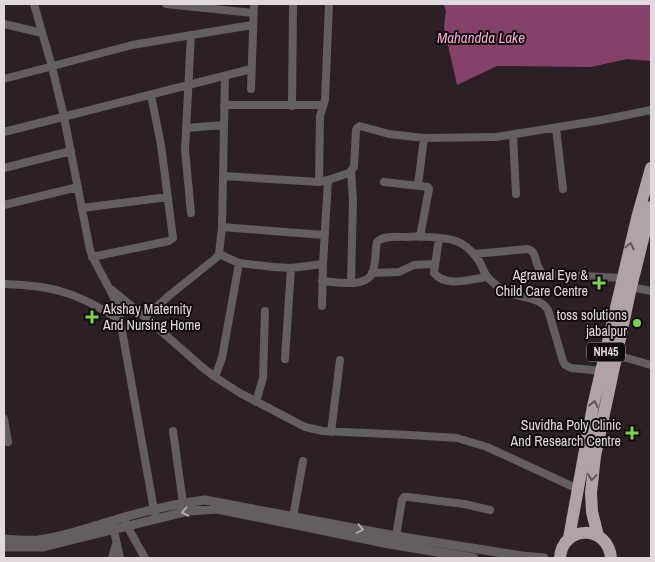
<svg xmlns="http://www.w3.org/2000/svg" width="655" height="562" font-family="'Archivo Narrow',sans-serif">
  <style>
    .water { fill: #854268 }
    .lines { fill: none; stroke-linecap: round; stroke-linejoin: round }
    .minor { stroke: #645d61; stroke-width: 8 }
    .tertiary { stroke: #645d61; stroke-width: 9 }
    .trunk { stroke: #b1a2a9; stroke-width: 12 }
    .oneway { stroke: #61565c }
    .oneway2 { stroke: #b0a7ac }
    .poi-dot { fill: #7ed053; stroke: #110b0e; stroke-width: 2 }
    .labels { text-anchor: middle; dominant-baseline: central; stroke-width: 4; stroke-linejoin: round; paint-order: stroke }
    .shield { fill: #110b0e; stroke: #a39ba0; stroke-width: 1 }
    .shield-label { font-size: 12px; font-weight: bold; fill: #e2d9de }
    .poi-label { font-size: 14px; fill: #e2d9de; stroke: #110b0e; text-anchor: end }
    .water-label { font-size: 15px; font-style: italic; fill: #f7a8d2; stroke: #110b0e }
  </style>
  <rect width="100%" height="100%" fill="#2c2026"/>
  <path class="water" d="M 443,4 L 651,4 L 651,61 L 627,59 L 591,67 L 497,66 L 457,85 L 444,27 L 446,10 Z"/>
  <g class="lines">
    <path class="minor" d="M 34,4 L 52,67 L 64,117 L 90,250 C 97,270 111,287 118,308 L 154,510 L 157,519
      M 166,4 L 253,13
      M 4,24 L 42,33
      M 191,35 L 185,150 L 191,213
      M 4,79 L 132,45 L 252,25
      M 251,89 L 254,4
      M 224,105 L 323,105
      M 292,106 L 293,4
      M 186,128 L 223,125
      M 556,128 L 563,189
      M 4,132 L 251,69
      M 513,135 L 516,194
      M 4,168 L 71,151
      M 223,176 L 319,182 L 328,180 L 349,173 L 351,171 L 354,167 L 356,130 L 357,128 L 360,126 L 389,134 L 424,138 L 496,137 L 602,120 L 651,110
      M 319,182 L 320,116 L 325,100 L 329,4
      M 384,182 L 428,187 L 429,189 L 420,237
      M 418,185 L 424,138
      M 4,205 L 78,187
      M 82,208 L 168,197
      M 222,227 L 324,235
      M 439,238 L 434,273 C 446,288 470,279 487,277
      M 219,254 L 239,263 L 274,267 L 291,268 L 323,264
      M 474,254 L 528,249 C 539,253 533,265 543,274 L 623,278
      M 92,257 L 169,241 L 173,238 L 161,145 L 151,95
      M 372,273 L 399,272 L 414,265 L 435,264
      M 322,281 C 335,282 364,288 372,274 C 376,267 375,250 377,242 C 383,235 397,237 406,237 C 418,236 445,237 456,241 C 465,244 474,253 479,261 C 482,265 483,271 486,275 C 490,281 497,286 503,290 C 517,299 539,295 548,310 L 563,361 L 565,365 L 571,368 L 602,371
      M 351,283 L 353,200 L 351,171
      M 4,284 C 25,285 46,286 66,293 C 85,298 102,310 120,319
      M 631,287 L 651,291
      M 112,290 L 145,317 L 202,367 L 215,377 L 240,393 L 305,427 L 323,431 L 410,435 L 457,438 L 487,447 L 578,489
      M 322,306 L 323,264 L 328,180
      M 145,317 L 171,294 L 216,258 L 219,254 L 222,227 L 225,76
      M 616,355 L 651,365
      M 285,359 L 291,268
      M 215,377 L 222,358 L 239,263
      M 256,402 L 263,378 L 265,311
      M 4,419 L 8,442
      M 173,431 L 183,503
      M 331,432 L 340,360
      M 293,517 L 303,461
      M 126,523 L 127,526 L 145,558
      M 113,526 L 120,558
      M 396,536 L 402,500 L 404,497 L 408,497 L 464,504 L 490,510
      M 112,558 L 116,544"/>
    <path class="tertiary" d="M 4,539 C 15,540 27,541 38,540 C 63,537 85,529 108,522 C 140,512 173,504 205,500 L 396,536 L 522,556 L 544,558
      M 4,547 L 43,547 L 189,511 L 217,509 L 389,544 L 474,558"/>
    <path class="trunk" d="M 598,536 L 592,512 L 591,493 L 595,456 L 631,287 L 651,207
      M 569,538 L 593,406 L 637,218 L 651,168
      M 560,558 C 562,525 608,524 611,558"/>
  </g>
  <defs><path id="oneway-chevron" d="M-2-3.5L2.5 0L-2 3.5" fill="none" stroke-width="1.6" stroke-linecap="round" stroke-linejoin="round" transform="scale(1.25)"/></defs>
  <g class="oneway">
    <use href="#oneway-chevron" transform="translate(630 246) rotate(-77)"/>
    <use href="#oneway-chevron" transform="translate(594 404) rotate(-78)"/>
    <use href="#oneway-chevron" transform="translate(592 477) rotate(96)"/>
  </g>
  <g class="oneway2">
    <use href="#oneway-chevron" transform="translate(185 512) rotate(168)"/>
    <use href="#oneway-chevron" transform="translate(360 529) rotate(11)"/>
  </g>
  <g class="poi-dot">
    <path d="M596.5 275.5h5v5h5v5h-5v5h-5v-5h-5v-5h5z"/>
    <path d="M89.5 309.5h5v5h5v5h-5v5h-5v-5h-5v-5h5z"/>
    <circle cx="637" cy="323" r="5"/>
    <path d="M629.5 425.5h5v5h5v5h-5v5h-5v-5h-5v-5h5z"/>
  </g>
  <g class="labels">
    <rect class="shield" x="587" y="342.5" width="38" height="19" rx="4"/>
    <g class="shield-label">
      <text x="606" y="352">NH45</text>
    </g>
    <g class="poi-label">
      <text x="588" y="275">Agrawal Eye &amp;<tspan x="588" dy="16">Child Care Centre</tspan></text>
      <text x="103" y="309" text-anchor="start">Akshay Maternity<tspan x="103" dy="16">And Nursing Home</tspan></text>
      <text x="627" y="315">toss solutions<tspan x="627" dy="16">jabalpur</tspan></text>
      <text x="621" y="425">Suvidha Poly Clinic<tspan x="621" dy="16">And Research Centre</tspan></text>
    </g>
    <g class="water-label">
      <text x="481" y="37">Mahandda Lake</text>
    </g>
  </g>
  <rect width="655" height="562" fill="none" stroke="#e2d9de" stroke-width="10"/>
</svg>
